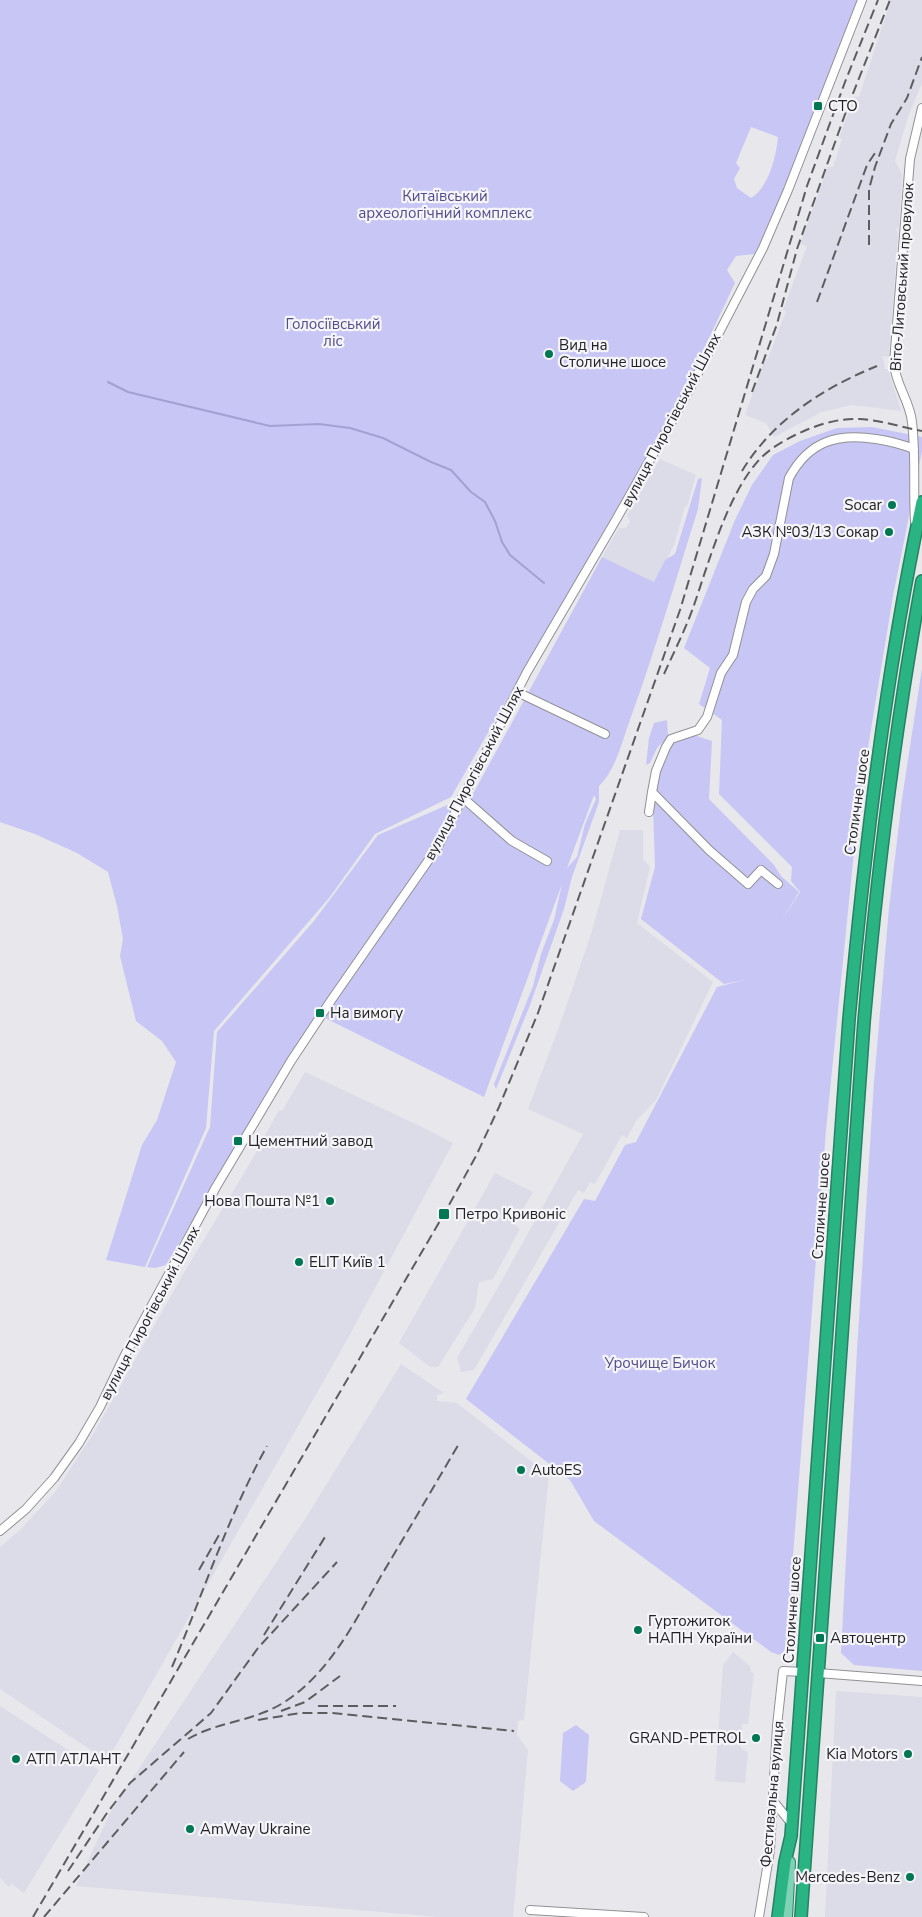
<svg xmlns="http://www.w3.org/2000/svg" width="922" height="1917" font-family="'Nunito Sans',sans-serif">
  <style>
    .built { fill: #dcdce8 }
    .green { fill: #c7c6f4; fill-rule: evenodd }
    .lines { fill: none; stroke-linecap: round; stroke-linejoin: round }
    .stream { stroke: #a3a1d2; stroke-width: 2 }
    .minor-casing { stroke: #919195; stroke-width: 10 }
    .major-casing { stroke: #278162; stroke-width: 12 }
    .highway-casing { stroke: #278162; stroke-width: 14 }
    .minor { stroke: #fff; stroke-width: 8 }
    .major { stroke: #7fd2b5; stroke-width: 10 }
    .highway { stroke: #2ab483; stroke-width: 11 }
    .rail { stroke: #5d5d60; stroke-width: 2; stroke-dasharray: 10 5; stroke-linecap: butt }
    .poi-dot { fill: #007652; stroke: #f5f5f9; stroke-width: 2 }
    .labels { text-anchor: middle; dominant-baseline: central; stroke-width: 4.5; stroke-linejoin: round; paint-order: stroke }
    .poi-label { font-size: 15px; fill: #222224; stroke: #f5f5f9; text-anchor: start }
    .park-label { font-size: 15px; fill: #534d8c; stroke: #f5f5f9 }
    .street-label { font-size: 15px; fill: #222224; stroke: #f5f5f9 }
  </style>
  <rect width="100%" height="100%" fill="#e7e7ec"/>
  <path class="built" d="M 891,0 L 922,0 L 922,83 L 908,117 L 895,161 L 902,174 L 899,226 L 896,230 L 898,233 L 889,357 L 883,356 L 885,369 L 888,369 L 901,411 L 852,405 L 822,412 L 774,437 L 766,423 L 745,415 L 765,359 L 768,359 L 786,311 L 783,310 L 807,246 L 800,244 L 828,167 L 833,167 L 842,139 L 839,138 L 854,97 L 859,97 Z
    M 660,459 L 696,475 L 687,506 L 685,506 L 675,542 L 659,579 L 654,582 L 602,557 L 619,528 L 626,528 L 630,522 L 627,515 Z
    M 620,830 L 643,830 L 643,859 L 650,867 L 637,923 L 713,982 L 656,1100 L 636,1121 L 627,1138 L 622,1135 L 595,1184 L 590,1182 L 584,1193 L 578,1190 L 474,1370 L 461,1372 L 457,1358 L 501,1282 L 583,1134 L 528,1109 L 563,1016 L 591,934 Z
    M 305,1072 L 422,1127 L 453,1143 L 347,1340 L 107,1761 L 0,1689 L 0,1547 L 20,1530 L 56,1491 L 95,1431 L 185,1271 L 253,1158 L 273,1121 L 279,1110 L 282,1111 Z
    M 495,1173 L 533,1192 L 518,1218 L 515,1219 L 512,1223 L 520,1229 L 493,1279 L 479,1282 L 475,1308 L 438,1367 L 430,1367 L 399,1343 Z
    M 401,1364 L 444,1393 L 437,1395 L 437,1401 L 457,1403 L 549,1475 L 524,1720 L 518,1721 L 517,1735 L 528,1750 L 513,1917 L 439,1917 L 76,1886 L 112,1809 L 305,1519 Z
    M 733,1652 L 750,1666 L 751,1672 L 754,1673 L 748,1724 L 742,1724 L 741,1748 L 748,1753 L 745,1783 L 715,1781 L 723,1665 Z
    M 836,1691 L 922,1697 L 922,1917 L 825,1917 Z
    M 0,1706 L 99,1770 L 24,1893 L 12,1884 L 9,1887 L 0,1878 Z"/>
  <path class="green" d="M 0,0 L 860,0 L 827,89 L 823,89 L 768,231 L 754,254 L 736,256 L 727,270 L 735,283 L 682,395 L 451,797 L 375,834 L 329,898 L 214,1031 L 206,1128 L 145,1267 L 106,1260 L 142,1145 L 157,1120 L 176,1062 L 162,1041 L 136,1021 L 120,956 L 123,939 L 117,906 L 108,872 L 77,853 L 35,834 L 0,822 ZM 751,127 L 778,137 C 776,157 769,187 751,198 L 737,188 L 734,179 L 740,168 L 736,163 Z
    M 872,427 L 922,437 L 922,451 L 893,596 L 859,802 L 826,1130 L 786,1646 L 784,1652 L 779,1655 L 771,1652 L 594,1521 L 570,1480 L 466,1399 L 584,1199 L 595,1201 L 625,1145 L 636,1142 L 717,987 L 744,980 L 724,984 L 641,919 L 655,867 L 652,779 L 674,739 L 694,735 L 712,741 L 709,799 L 774,865 L 781,876 L 799,892 L 781,922 L 800,892 L 791,881 L 792,867 L 719,794 L 722,720 L 699,704 L 710,668 L 684,648 L 735,520 L 752,485 L 773,455 L 800,441 L 837,428 Z
    M 702,478 L 698,509 C 676,579 655,651 630,720 C 622,741 616,770 599,786 L 599,802 L 572,877 L 564,909 L 530,1005 L 496,1089 L 494,1084 L 533,986 L 541,954 L 554,920 L 562,884 L 484,1097 L 319,1015 L 289,1060 L 166,1265 L 155,1268 L 147,1267 L 210,1127 L 217,1032 L 314,921 L 378,835 L 473,794 L 602,557 L 654,582 L 665,560 L 675,554 L 698,479 ZM 594,795 L 596,799 L 585,824 L 577,857 L 567,868 Z
    M 922,668 L 922,1671 L 854,1665 L 841,1653 L 857,1350 L 874,1082 L 889,908 L 902,799 Z
    M 667,720 L 668,737 L 657,748 L 650,763 L 646,765 L 649,738 L 654,723 Z
    M 576,1725 L 589,1735 L 586,1782 L 573,1791 L 560,1781 L 563,1733 Z"/>
  <g class="lines">
    <path class="stream" d="M 108,382 L 128,392 L 270,426 L 319,424 L 350,428 L 383,438 L 431,462 L 451,470 L 471,492 L 485,502 L 495,521 L 502,542 L 510,555 L 544,583"/>
    <g class="minor-casing">
      <path id="minor" d="M 915,521 C 913,488 916,455 912,422 C 910,401 895,384 894,363 L 910,159 L 922,108
        M 517,692 L 605,734
        M 462,797 L 512,841 L 547,861
        M 649,812 L 652,792
        M 778,884 L 761,870 L 748,884 L 709,850 L 652,792 L 656,771 L 666,747 L 671,739 L 698,730 L 707,717 L 721,673 L 733,655 L 746,602 L 753,589 L 766,576 L 774,554 L 789,478 C 809,441 837,433 876,439 C 889,441 901,444 914,449
        M 0,1531 L 26,1509 L 54,1478 L 79,1443 L 100,1407 L 125,1355 L 216,1187 L 291,1061 L 332,999 L 437,848 L 527,672 L 617,518 L 685,398 L 763,248 L 788,190 L 862,0
        M 818,1673 L 922,1681
        M 773,1801 L 792,1824
        M 530,1910 L 644,1917
        M 759,1917 L 770,1850 L 777,1726 L 783,1671 L 803,1672"/>
    </g>
    <g class="major-casing">
      <path id="major" d="M 787,1917 L 790,1862"/>
    </g>
    <g class="highway-casing">
      <path id="highway" d="M 778,1917 L 785,1862 L 791,1836 L 849,1019 C 865,846 886,672 922,502
        M 801,1917 L 864,1022 C 877,874 895,727 922,581"/>
    </g>
    <use href="#minor" class="minor"/>
    <use href="#major" class="major"/>
    <use href="#highway" class="highway"/>
    <path class="rail" d="M 869,245 L 869,189 L 875,167 L 891,124 L 907,98 L 922,57
      M 817,302 L 867,165 L 875,153
      M 752,392 L 777,324 L 797,249 L 808,218 L 848,106 L 890,0
      M 742,471 C 773,420 823,388 877,366
      M 664,674 C 674,652 685,630 693,608 C 709,562 727,495 759,460 C 771,447 788,438 804,431 C 820,424 840,418 859,419 C 880,420 901,427 922,431
      M 199,1570 L 219,1535
      M 264,1635 L 325,1537
      M 172,1667 C 203,1594 228,1516 267,1446
      M 318,1706 L 396,1706
      M 281,1711 L 305,1702 L 340,1676
      M 258,1720 L 300,1713 L 332,1713 L 514,1731
      M 188,1739 C 218,1721 255,1722 286,1701 C 331,1671 355,1621 381,1576 C 408,1531 434,1486 460,1442
      M 68,1871 L 107,1813 L 130,1783 L 211,1713 L 258,1648 L 337,1562
      M 33,1917 L 444,1214 L 476,1156 L 499,1107 L 538,1013 L 680,610 L 807,186 L 845,82 L 878,0
      M 44,1917 L 184,1752"/>
  </g>
  <g class="poi-dot">
    <rect x="813" y="101" width="10" height="10" rx="2.5"/>
    <circle cx="549" cy="354" r="5"/>
    <circle cx="892" cy="505" r="5"/>
    <circle cx="889" cy="532" r="5"/>
    <rect x="315" y="1008" width="10" height="10" rx="2.5"/>
    <rect x="233" y="1136" width="10" height="10" rx="2.5"/>
    <circle cx="330" cy="1201" r="5"/>
    <rect x="438" y="1208" width="12" height="12" rx="2.5"/>
    <circle cx="299" cy="1262" r="5"/>
    <circle cx="521" cy="1470" r="5"/>
    <circle cx="638" cy="1630" r="5"/>
    <rect x="815" y="1633" width="10" height="10" rx="2.5"/>
    <circle cx="756" cy="1738" r="5"/>
    <circle cx="908" cy="1754" r="5"/>
    <circle cx="16" cy="1759" r="5"/>
    <circle cx="190" cy="1829" r="5"/>
    <circle cx="910" cy="1877" r="5"/>
  </g>
  <g class="labels">
    <g class="poi-label">
      <text x="828" y="106">СТО</text>
      <text x="559" y="345">Вид на<tspan x="559" dy="17">Столичне шосе</tspan></text>
      <text x="882" y="505" text-anchor="end">Socar</text>
      <text x="879" y="532" text-anchor="end">АЗК №03/13 Сокар</text>
      <text x="330" y="1013">На вимогу</text>
      <text x="248" y="1141">Цементний завод</text>
      <text x="320" y="1201" text-anchor="end">Нова Пошта №1</text>
      <text x="455" y="1214">Петро Кривоніс</text>
      <text x="309" y="1262">ELIT Київ 1</text>
      <text x="531" y="1470">AutoES</text>
      <text x="648" y="1621">Гуртожиток<tspan x="648" dy="17">НАПН України</tspan></text>
      <text x="830" y="1638">Автоцентр</text>
      <text x="746" y="1738" text-anchor="end">GRAND-PETROL</text>
      <text x="898" y="1754" text-anchor="end">Kia Motors</text>
      <text x="26" y="1759">АТП АТЛАНТ</text>
      <text x="200" y="1829">AmWay Ukraine</text>
      <text x="900" y="1877" text-anchor="end">Mercedes-Benz</text>
    </g>
    <g class="park-label">
      <text x="445" y="196">Китаївський<tspan x="445" dy="17">археологічний комплекс</tspan></text>
      <text x="333" y="324">Голосіївський<tspan x="333" dy="17">ліс</tspan></text>
      <text x="660" y="1363">Урочище Бичок</text>
    </g>
    <g class="street-label">
      <text transform="translate(902 277) rotate(-86)">Віто-Литовський провулок</text>
      <text transform="translate(671 420) rotate(-62)">вулиця Пирогівський Шлях</text>
      <text transform="translate(474 773) rotate(-62)">вулиця Пирогівський Шлях</text>
      <text transform="translate(857 802) rotate(-82)">Столичне шосе</text>
      <text transform="translate(821 1206) rotate(-86)">Столичне шосе</text>
      <text transform="translate(150 1313) rotate(-62)">вулиця Пирогівський Шлях</text>
      <text transform="translate(792 1610) rotate(-86)">Столичне шосе</text>
      <text transform="translate(772 1794) rotate(-85)">Фестивальна вулиця</text>
    </g>
  </g>
</svg>
